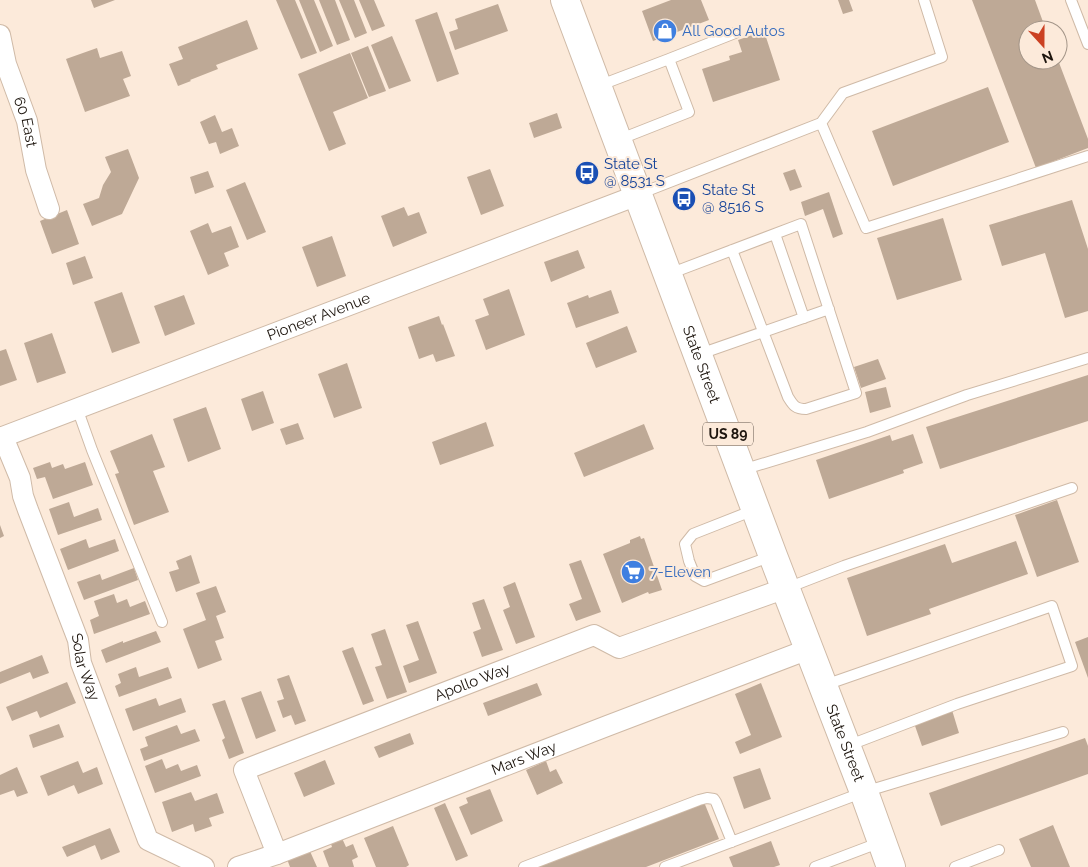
<svg xmlns="http://www.w3.org/2000/svg" width="1088" height="867" font-family="Raleway,sans-serif">
  <style>
    .building { fill: #bea996 }
    .lines { fill: none; stroke-linecap: round; stroke-linejoin: round }
    .service-casing { stroke: #cfbaa7; stroke-width: 12 }
    .minor-casing { stroke: #cfbaa7; stroke-width: 22 }
    .primary-casing { stroke: #cfbaa7; stroke-width: 30 }
    .service { stroke: #fff; stroke-width: 10 }
    .minor { stroke: #fff; stroke-width: 20 }
    .primary { stroke: #fff; stroke-width: 28 }
    .labels { text-anchor: middle; dominant-baseline: central; stroke-width: 4; stroke-linejoin: round; paint-order: stroke }
    .shield { fill: #fceada; stroke: #60554b; stroke-width: 1 }
    .shield-label { font-size: 14px; font-weight: bold; fill: #1d150e }
    .shop-label { font-size: 15px; fill: #366cbe; stroke: #fceada; text-anchor: start }
    .street-label { font-size: 15px; fill: #1d150e; stroke: #fceada }
    .transit-label { font-size: 15px; fill: #164399; stroke: #fceada; text-anchor: start }
  </style>
  <rect width="100%" height="100%" fill="#fceada"/>
  <path class="building" d="M 91,0 L 115,0 L 94,8 Z
    M 276,0 L 295,0 L 317,53 L 301,59 Z
    M 299,0 L 314,0 L 333,46 L 320,52 Z
    M 319,0 L 335,0 L 350,40 L 337,45 Z
    M 339,0 L 354,0 L 367,33 L 355,38 Z
    M 359,0 L 374,0 L 385,26 L 372,31 Z
    M 671,0 L 701,0 L 709,20 L 653,41 L 642,11 Z
    M 838,0 L 849,0 L 853,11 L 843,14 Z
    M 972,0 L 1035,0 L 1046,30 L 1028,30 L 1028,60 L 1058,60 L 1088,139 L 1088,148 L 1036,168 Z
    M 498,4 L 508,31 L 455,50 L 449,32 L 458,29 L 455,19 Z
    M 437,12 L 459,74 L 437,82 L 415,20 Z
    M 247,20 L 258,49 L 216,65 L 218,69 L 190,80 L 191,81 L 178,86 L 169,64 L 183,59 L 178,47 Z
    M 764,31 L 780,80 L 713,102 L 702,69 L 730,60 L 729,56 L 742,52 L 738,40 Z
    M 392,36 L 411,81 L 389,89 L 371,45 Z
    M 368,46 L 386,91 L 369,97 L 351,53 Z
    M 97,48 L 100,58 L 122,51 L 131,76 L 123,79 L 130,96 L 85,112 L 66,59 Z
    M 350,53 L 368,98 L 333,112 L 346,144 L 329,151 L 298,74 Z
    M 988,87 L 1009,142 L 893,186 L 872,131 Z
    M 557,113 L 562,128 L 534,138 L 529,123 Z
    M 215,115 L 222,132 L 232,128 L 239,146 L 220,154 L 216,142 L 209,144 L 200,122 Z
    M 128,149 L 139,178 L 122,214 L 92,226 L 83,204 L 99,198 L 103,185 L 111,172 L 105,157 Z
    M 490,169 L 504,206 L 481,215 L 467,177 Z
    M 795,169 L 802,187 L 790,191 L 783,173 Z
    M 208,171 L 214,187 L 195,194 L 190,177 Z
    M 245,182 L 266,232 L 247,240 L 226,190 Z
    M 829,192 L 843,234 L 833,238 L 823,209 L 805,216 L 801,202 Z
    M 1072,200 L 1088,249 L 1088,311 L 1065,318 L 1045,253 L 1002,266 L 989,225 Z
    M 404,207 L 408,216 L 419,212 L 427,233 L 393,247 L 381,216 Z
    M 67,210 L 79,244 L 52,254 L 40,221 Z
    M 943,218 L 962,280 L 897,300 L 877,238 Z
    M 208,223 L 212,233 L 231,226 L 239,247 L 224,253 L 229,266 L 208,275 L 190,231 Z
    M 332,236 L 346,276 L 317,287 L 302,247 Z
    M 578,250 L 585,268 L 551,282 L 544,262 Z
    M 85,256 L 93,278 L 73,285 L 66,263 Z
    M 509,289 L 525,335 L 486,350 L 475,320 L 489,315 L 483,299 Z
    M 611,290 L 619,313 L 576,328 L 567,303 L 588,295 L 589,298 Z
    M 122,292 L 140,343 L 112,353 L 94,302 Z
    M 184,295 L 195,324 L 165,336 L 154,306 Z
    M 439,316 L 442,325 L 443,324 L 455,356 L 436,362 L 433,354 L 419,359 L 408,327 Z
    M 627,326 L 637,352 L 596,368 L 586,343 Z
    M 52,333 L 66,373 L 37,383 L 24,343 Z
    M 6,349 L 17,380 L 0,386 L 0,351 Z
    M 878,359 L 886,379 L 861,388 L 854,367 Z
    M 347,363 L 362,408 L 334,418 L 318,374 Z
    M 1088,375 L 1088,421 L 940,469 L 926,427 Z
    M 886,387 L 891,407 L 870,413 L 865,392 Z
    M 263,391 L 274,423 L 252,431 L 241,399 Z
    M 206,407 L 221,449 L 188,462 L 173,419 Z
    M 486,422 L 494,446 L 440,465 L 432,442 Z
    M 298,423 L 304,439 L 286,445 L 280,429 Z
    M 644,424 L 654,449 L 584,477 L 574,453 Z
    M 152,434 L 165,467 L 153,471 L 169,512 L 134,525 L 115,474 L 119,473 L 110,451 Z
    M 913,434 L 923,463 L 903,470 L 904,473 L 829,499 L 816,460 L 890,435 L 892,441 Z
    M 50,462 L 52,468 L 63,464 L 65,469 L 85,462 L 93,485 L 53,499 L 45,477 L 37,479 L 33,468 Z
    M 1057,500 L 1079,562 L 1037,577 L 1015,515 Z
    M 69,502 L 74,517 L 98,508 L 102,520 L 58,535 L 49,509 Z
    M 0,525 L 4,536 L 0,538 Z
    M 640,536 L 641,539 L 644,538 L 662,590 L 649,594 L 648,592 L 622,603 L 603,554 L 630,543 L 630,540 Z
    M 86,539 L 89,548 L 115,539 L 119,551 L 68,570 L 60,549 Z
    M 1016,541 L 1028,574 L 929,609 L 931,614 L 867,636 L 847,578 L 945,544 L 952,563 Z
    M 191,555 L 200,583 L 176,592 L 169,572 L 179,569 L 176,561 Z
    M 581,560 L 601,612 L 576,621 L 569,604 L 582,599 L 569,564 Z
    M 134,568 L 138,580 L 84,600 L 77,582 L 100,574 L 102,580 Z
    M 515,582 L 535,637 L 516,644 L 503,610 L 510,607 L 503,587 Z
    M 216,586 L 226,612 L 216,616 L 224,638 L 215,641 L 222,660 L 198,669 L 183,629 L 206,620 L 196,593 Z
    M 114,594 L 117,603 L 127,599 L 130,607 L 145,601 L 150,614 L 94,634 L 90,620 L 99,616 L 94,601 Z
    M 484,599 L 503,650 L 482,657 L 473,632 L 481,629 L 472,603 Z
    M 418,621 L 437,673 L 409,683 L 403,666 L 419,660 L 406,625 Z
    M 385,629 L 407,692 L 387,699 L 375,667 L 382,665 L 371,634 Z
    M 156,631 L 161,642 L 106,663 L 101,650 L 123,641 L 123,643 Z
    M 1088,637 L 1088,678 L 1075,642 Z
    M 353,647 L 374,701 L 363,705 L 342,651 Z
    M 42,655 L 49,673 L 33,679 L 30,672 L 0,684 L 0,672 Z
    M 136,667 L 139,677 L 168,667 L 172,678 L 119,697 L 115,686 L 121,683 L 118,674 Z
    M 289,675 L 306,721 L 295,725 L 291,715 L 283,718 L 277,701 L 284,699 L 277,679 Z
    M 67,682 L 76,703 L 40,718 L 37,711 L 12,721 L 6,707 Z
    M 537,683 L 542,695 L 488,716 L 483,703 Z
    M 761,683 L 782,737 L 740,754 L 735,742 L 751,735 L 735,694 Z
    M 261,691 L 276,731 L 256,739 L 241,698 Z
    M 156,698 L 159,706 L 181,698 L 186,712 L 133,731 L 125,709 Z
    M 225,700 L 244,753 L 229,759 L 222,740 L 225,738 L 212,704 Z
    M 952,710 L 959,733 L 922,746 L 914,723 Z
    M 59,724 L 64,737 L 33,748 L 29,735 Z
    M 177,725 L 181,734 L 195,729 L 200,741 L 144,761 L 140,749 L 148,746 L 145,737 Z
    M 410,733 L 414,744 L 379,758 L 374,747 Z
    M 1085,738 L 1088,746 L 1088,774 L 941,826 L 929,793 Z
    M 162,759 L 166,769 L 178,764 L 181,771 L 197,765 L 201,776 L 155,793 L 145,766 Z
    M 325,760 L 335,784 L 304,797 L 294,773 Z
    M 78,761 L 83,773 L 97,767 L 103,784 L 78,794 L 74,785 L 48,796 L 40,776 Z
    M 546,761 L 550,772 L 556,769 L 563,783 L 537,795 L 526,770 Z
    M 17,767 L 28,793 L 17,797 L 14,790 L 0,795 L 0,775 Z
    M 760,768 L 771,799 L 744,809 L 733,777 Z
    M 490,789 L 503,821 L 471,835 L 459,807 L 468,803 L 466,798 Z
    M 191,792 L 195,801 L 217,793 L 224,813 L 209,818 L 212,826 L 195,832 L 193,824 L 172,832 L 162,802 Z
    M 704,802 L 719,839 L 646,867 L 535,867 Z
    M 445,803 L 468,856 L 456,861 L 434,808 Z
    M 1053,825 L 1070,867 L 1031,867 L 1019,839 Z
    M 393,826 L 409,865 L 406,867 L 376,867 L 364,838 Z
    M 110,828 L 120,852 L 101,860 L 95,845 L 67,857 L 62,847 Z
    M 341,836 L 346,847 L 353,844 L 358,857 L 352,860 L 354,867 L 329,867 L 323,851 L 332,847 L 330,841 Z
    M 771,841 L 780,865 L 774,867 L 733,867 L 729,857 Z
    M 309,849 L 317,867 L 290,867 L 287,859 Z"/>
  <g class="lines">
    <g class="service-casing">
      <path id="service" d="M 1071,0 L 1088,44
        M 669,59 L 735,33
        M 598,86 L 669,59 L 689,112 L 618,140
        M 821,123 L 866,228 L 1088,156
        M 639,194 L 821,123 L 843,93 L 942,57 L 924,0
        M 775,234 L 804,318
        M 669,274 L 801,224 L 856,393 L 806,409 C 795,409 793,405 788,397 L 732,250
        M 700,354 L 829,309
        M 77,408 L 92,450 L 162,622
        M 742,470 L 867,432 L 967,395 L 1088,358
        M 754,510 L 693,534 L 685,544 L 689,561 L 695,576 L 704,581 L 772,556
        M 787,588 L 844,566 L 1072,488
        M 825,685 L 1052,606 L 1072,666 L 957,704 L 847,746
        M 524,867 L 699,800 L 707,798 L 714,799 L 716,802 L 732,842
        M 665,867 L 864,792 L 1063,732
        M 815,867 L 881,842
        M 955,867 L 999,850"/>
    </g>
    <g class="minor-casing">
      <g id="minor">
        <path id="s1" d="M 0,35 L 6,64 L 27,121 L 36,170 L 49,209"/>
        <path id="s2" d="M 3,437 L 20,478 L 23,496 L 28,510 L 78,640 L 81,663 L 148,840 L 204,867"/>
        <path id="s3" d="M 0,438 L 638,195"/>
        <path id="s4" d="M 277,854 L 244,770 L 594,635 L 619,648 L 786,588"/>
        <path id="s5" d="M 238,867 L 277,854 L 607,726 L 809,649"/>
      </g>
    </g>
    <g class="primary-casing">
      <g id="primary">
        <path id="s6" d="M 565,0 L 773,556 L 864,792 L 891,867"/>
      </g>
    </g>
    <use href="#service" class="service"/>
    <use href="#minor" class="minor"/>
    <use href="#primary" class="primary"/>
  </g>
  <defs>
    <g id="shop-disc" transform="scale(1.25)"><circle r="9.5" fill="#3f7fe0" stroke="#fceada"/><path d="M-5-2.5h2.3a2.7 3.5 0 0 1 5.4 0H5L5.5 6h-11ZM-1.5-2.5h3a1.5 2.3 0 0 0-3 0Z" fill="#fff"/></g>
    <g id="bus-disc" transform="scale(1.25)"><circle r="9.5" fill="#1a4fb4" stroke="#fceada"/><path d="M-5-6H5V4H4V6H2V4H-2V6H-4V4H-5ZM-3.5-4V0h7V-4ZM-3.5 1.2v1.5H-2V1.2ZM2 1.2v1.5H3.5V1.2Z" fill="#fff"/></g>
    <g id="supermarket-disc" transform="scale(1.25)"><circle r="9.5" fill="#3f7fe0" stroke="#fceada"/><path d="M-6-5.5h2.5l.6 2H6L4.5 2H-2.5L-4.4-4H-6ZM-1.5 3.2a1.3 1.3 0 1 0 .1 0ZM3 3.2a1.3 1.3 0 1 0 .1 0Z" fill="#fff"/></g>
  </defs>
  <g fill-rule="evenodd">
    <use href="#shop-disc" x="665" y="31"/>
    <use href="#bus-disc" x="587" y="173"/>
    <use href="#bus-disc" x="684" y="199"/>
    <use href="#supermarket-disc" x="633" y="572"/>
  </g>
  <g class="labels">
    <rect class="shield" x="703" y="422.5" width="50" height="23" rx="4"/>
    <g class="shield-label">
      <text x="728" y="434">US 89</text>
    </g>
    <g class="shop-label">
      <text x="682" y="31">All Good Autos</text>
      <text x="650" y="572">7-Eleven</text>
    </g>
    <g class="street-label">
      <text stroke="none"><textPath href="#s1" startOffset="91">60 East</textPath></text>
      <text stroke="none"><textPath href="#s3" startOffset="341">Pioneer Avenue</textPath></text>
      <text stroke="none"><textPath href="#s6" startOffset="389">State Street</textPath></text>
      <text stroke="none"><textPath href="#s2" startOffset="245">Solar Way</textPath></text>
      <text stroke="none"><textPath href="#s4" startOffset="335">Apollo Way</textPath></text>
      <text stroke="none"><textPath href="#s6" startOffset="794">State Street</textPath></text>
      <text stroke="none"><textPath href="#s5" startOffset="306">Mars Way</textPath></text>
    </g>
    <g class="transit-label">
      <text x="604" y="164">State St<tspan x="604" dy="17">@ 8531 S</tspan></text>
      <text x="702" y="190">State St<tspan x="702" dy="17">@ 8516 S</tspan></text>
    </g>
  </g>
  <g transform="translate(1043 45) rotate(159)"><circle r="24" fill="#fceada" stroke="#a39588"/>
  <path d="M0-4L9 19L0 12L-9 19Z" fill="#cb4122"/>
  <text y="-8" font-size="14" font-weight="bold" text-anchor="middle" fill="#1d150e">N</text>
  </g>
</svg>
